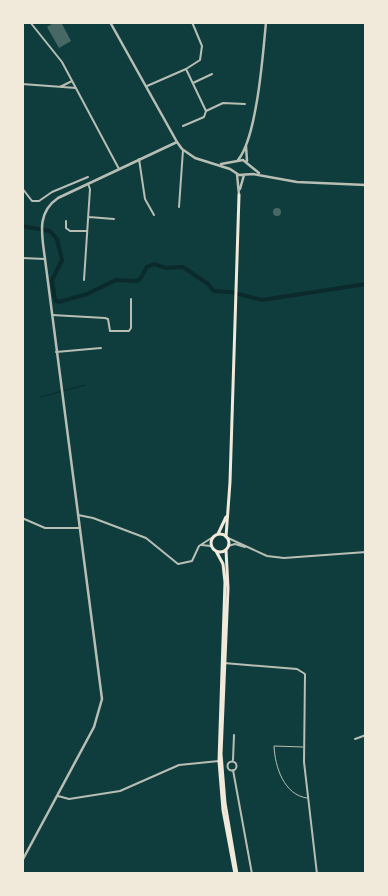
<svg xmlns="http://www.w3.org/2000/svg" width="388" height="896" font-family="'Public Sans',sans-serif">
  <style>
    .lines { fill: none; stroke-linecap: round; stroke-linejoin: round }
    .stream { stroke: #0a2a2b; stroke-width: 1 }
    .canal { stroke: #0a2a2b; stroke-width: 4 }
    .building { fill: #486865 }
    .service { stroke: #b8beb3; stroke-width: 1 }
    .minor { stroke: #b8beb3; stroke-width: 2 }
    .tertiary { stroke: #b8beb3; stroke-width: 2.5 }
    .secondary { stroke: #f1e9da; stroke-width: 3 }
  </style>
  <rect width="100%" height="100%" fill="#0f3d3e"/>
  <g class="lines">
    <path class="stream" d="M 41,397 L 85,385"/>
    <path class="canal" d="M 22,226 L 50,231 L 57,239 L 62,260 L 52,280 L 55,300 L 59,302 L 87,294 L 116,280 L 137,281 L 140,279 L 147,267 L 154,264 L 166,268 L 183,267 L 208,284 L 214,291 L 231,292 L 262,300 L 366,284"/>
  </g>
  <path class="building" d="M 55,22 L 61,22 L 71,41 L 59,48 L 47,27 Z
    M273 212a4 4 0 1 1 8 0a4 4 0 1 1-8 0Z"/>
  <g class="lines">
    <path class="service" d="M 303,747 L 274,746 C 275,767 284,795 307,798"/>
    <path class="minor" d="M 30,22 L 62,62 L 119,169
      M 186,69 L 206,111
      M 193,83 L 212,74
      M 22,84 L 76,88
      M 147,86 L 186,69 L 200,60 L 202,46 L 192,22
      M 60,87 L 72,81
      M 183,126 L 204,117 L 206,111 L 223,103 L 245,104
      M 139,159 L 145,199 L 154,215
      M 22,188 L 32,201 L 39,201 L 52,192 L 88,177
      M 179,207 L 183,150
      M 89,217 L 114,219
      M 66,221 L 66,228 L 70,231 L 87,231
      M 22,258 L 45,259
      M 84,280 L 90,189 L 88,184
      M 52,315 L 105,318 L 108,319 L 110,331 L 129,331 L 131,328 L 131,299
      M 56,352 L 101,348
      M 78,515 L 93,518 L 146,538 L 178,564 L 192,561 L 199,546
      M 22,518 L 45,528 L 79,528
      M 228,538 L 267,556 L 284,558 L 366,552
      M 201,545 L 211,546
      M 199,546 L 213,537
      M 228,546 L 235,544 L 245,547
      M 224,663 L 297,669 L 305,674 L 304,762 L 317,874
      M 355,739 L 366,735
      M 233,760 L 234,735
      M227.5 766a4.5 4.5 0 1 1 9 0a4.5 4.5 0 1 1-9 0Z
      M 233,770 L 252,874
      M 58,796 L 69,799 L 120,791 L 179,765 L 219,761"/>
    <path class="tertiary" d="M 110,22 L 177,142 L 182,149 L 195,158 L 230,169 L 239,175 L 253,174 L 297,182 L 366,185
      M 246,146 L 247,161
      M 238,160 C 257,137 263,54 266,22
      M 221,164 L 243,160 L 259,173
      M 237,174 L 239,195
      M 240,189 L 244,175
      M 22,861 L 94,727 L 102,699 L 45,259 C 42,235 36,213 58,198 L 177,142"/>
    <path class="secondary" d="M 218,534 L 226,517
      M211 543a9 9 0 1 1 18 0a9 9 0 1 1-18 0Z
      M 226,537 L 230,482 L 239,195
      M 226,550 L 228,588 L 221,754 L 225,803 L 237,874
      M 216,551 L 223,564 L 225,582 L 219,761 L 223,810 L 235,874"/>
  </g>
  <rect width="388" height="896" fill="none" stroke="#f1e9da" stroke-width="48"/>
</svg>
